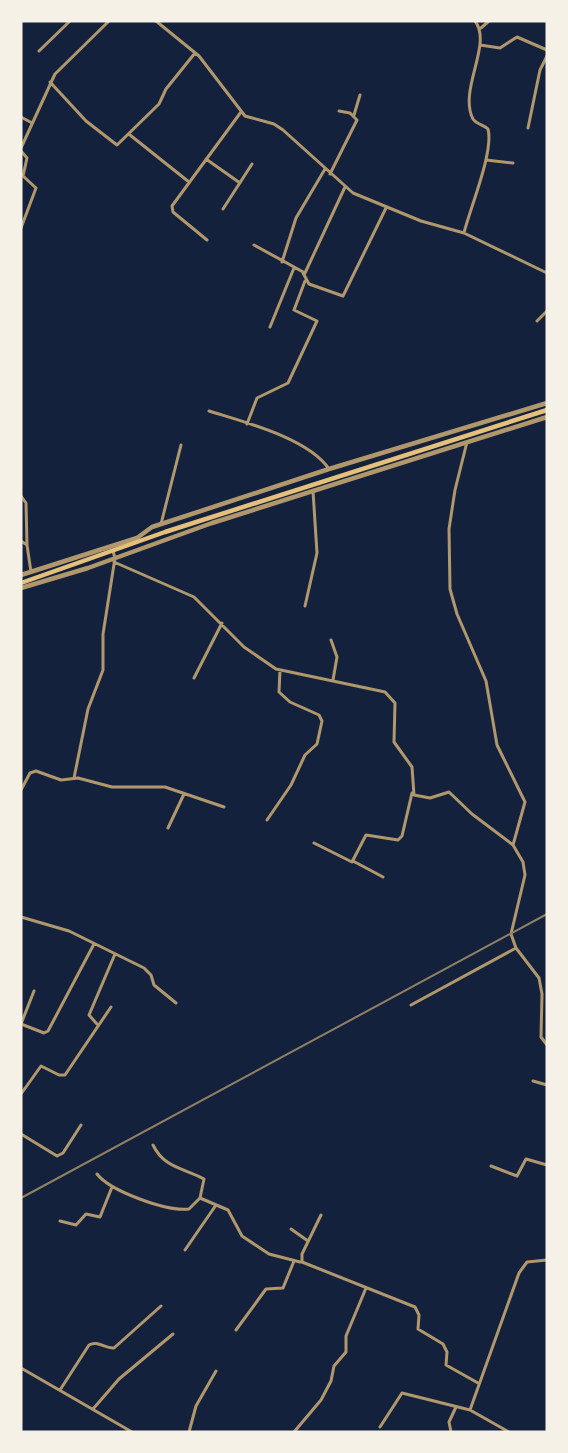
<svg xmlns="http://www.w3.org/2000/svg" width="568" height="1453" font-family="Montserrat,sans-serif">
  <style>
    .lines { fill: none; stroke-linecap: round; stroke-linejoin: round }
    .minor { stroke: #b1986c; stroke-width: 3 }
    .tertiary { stroke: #b1986c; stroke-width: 4.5 }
    .secondary { stroke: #e5c07b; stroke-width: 4.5 }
    .rail { stroke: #918062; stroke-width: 2 }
  </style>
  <rect width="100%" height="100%" fill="#14213d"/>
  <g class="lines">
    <path class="minor" d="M 156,21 L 199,56 L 245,116 L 274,124 L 283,130 L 353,193 L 421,221 L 464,233 L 547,273
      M 481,28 L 489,21
      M 480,45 L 500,48 L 517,37 L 547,50
      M 39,51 L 70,21
      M 50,82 L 86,121 L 117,145 L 159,104 L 166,89 L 195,53
      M 354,115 L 360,95
      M 21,117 L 32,123
      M 528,128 L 540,70 L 547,56
      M 130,135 L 189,182
      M 21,148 L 55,74 L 109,21
      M 21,151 L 27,158 L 23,176 L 36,188 L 21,228
      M 206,159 L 240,183
      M 486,160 L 513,163
      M 330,174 L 357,120 L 350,113 L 339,111
      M 223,209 L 252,164
      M 464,233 C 470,208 494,152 488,129 C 484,125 476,124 473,119 C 458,90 493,44 475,21
      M 207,240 L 173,212 L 172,206 L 241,112
      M 254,245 L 305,273 L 345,187
      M 282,262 L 296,218 L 325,169
      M 303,273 L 309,284 L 343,296 L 386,208
      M 537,321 L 547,311
      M 270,327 L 294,268
      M 209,411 C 244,422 308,438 329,469
      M 247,424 L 257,398 L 288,383 L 317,321 L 294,310 L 305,281
      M 467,442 L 455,490 L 449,529 L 450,589 L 457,614 L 486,681 L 497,745 L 525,802 L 513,845 L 523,862 L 525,875 L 511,934 L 516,948 L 539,978 L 542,994 L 541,1037 L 547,1045
      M 21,496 L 26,503 L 27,545
      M 161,524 L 181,445
      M 21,541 L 27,545 L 31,572
      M 114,562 L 194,597 L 244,647 L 276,669 L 385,692 L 395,703 L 394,742 L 412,767 L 414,795 L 430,798 L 449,792 L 472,814 L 513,845
      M 305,606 L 317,553 L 313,491
      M 331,640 L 337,657 L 333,680
      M 194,678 L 222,623
      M 74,778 L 88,709 L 103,670 L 103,634 L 115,558 L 113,551
      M 21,790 L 30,773 L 36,771 L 61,780 L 78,778 L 112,787 L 165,787 L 224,807
      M 267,820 L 291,785 L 305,755 L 317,744 L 322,721 L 319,715 L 290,702 L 279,692 L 280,670
      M 168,828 L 184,794
      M 314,843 L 352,862 L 366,835 L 398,840 L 402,836 L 412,793
      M 353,861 L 383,877
      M 21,917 L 69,931 L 144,968 L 151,975 L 154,985 L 176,1003
      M 411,1005 L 516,948
      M 21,1024 L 44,1033 L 48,1031 L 94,944
      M 21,1024 L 34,991
      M 97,1024 L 89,1015 L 115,954
      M 533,1081 L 547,1085
      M 21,1094 L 41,1066 L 59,1075 L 65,1075 L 111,1007
      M 21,1134 L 57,1156 L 63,1153 L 81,1125
      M 153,1145 C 164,1168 184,1168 204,1179 L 200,1198
      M 491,1166 L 517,1176 L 526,1159 L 547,1165
      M 97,1174 C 110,1191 167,1212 189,1209 L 200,1198 L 228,1210 L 242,1236 L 269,1254 L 300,1262
      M 321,1215 L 302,1254 L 302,1262 L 415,1307 L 419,1315 L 418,1329 L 443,1344 L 447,1352 L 446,1365 L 478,1383
      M 60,1221 L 76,1225 L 86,1214 L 100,1217 L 112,1187
      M 291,1229 L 308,1241
      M 185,1250 L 216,1205
      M 236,1330 L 266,1289 L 283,1288 L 294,1261
      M 21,1368 L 132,1432
      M 60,1390 L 89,1345 C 98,1340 105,1349 114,1348 L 161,1306
      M 93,1409 L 119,1379 L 173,1334
      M 380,1427 L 402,1393 L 470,1410
      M 189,1432 L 196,1406 L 216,1371
      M 294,1432 L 321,1400 L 331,1381 L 334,1366 L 346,1352 L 346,1336 L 366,1288
      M 451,1432 L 449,1422 L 456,1407
      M 509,1432 L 470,1410 L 519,1273 L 527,1262 L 547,1260"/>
    <path class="tertiary" d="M 21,575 L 137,538 L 152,527 L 329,469 L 547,403
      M 21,588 L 88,568 L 212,523 L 547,417"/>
    <path class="secondary" d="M 21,583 L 165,532 L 547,410"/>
    <path class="rail" d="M 21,1198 L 547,914"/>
  </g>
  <rect width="568" height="1453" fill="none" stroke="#f6f1e7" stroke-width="45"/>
</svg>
